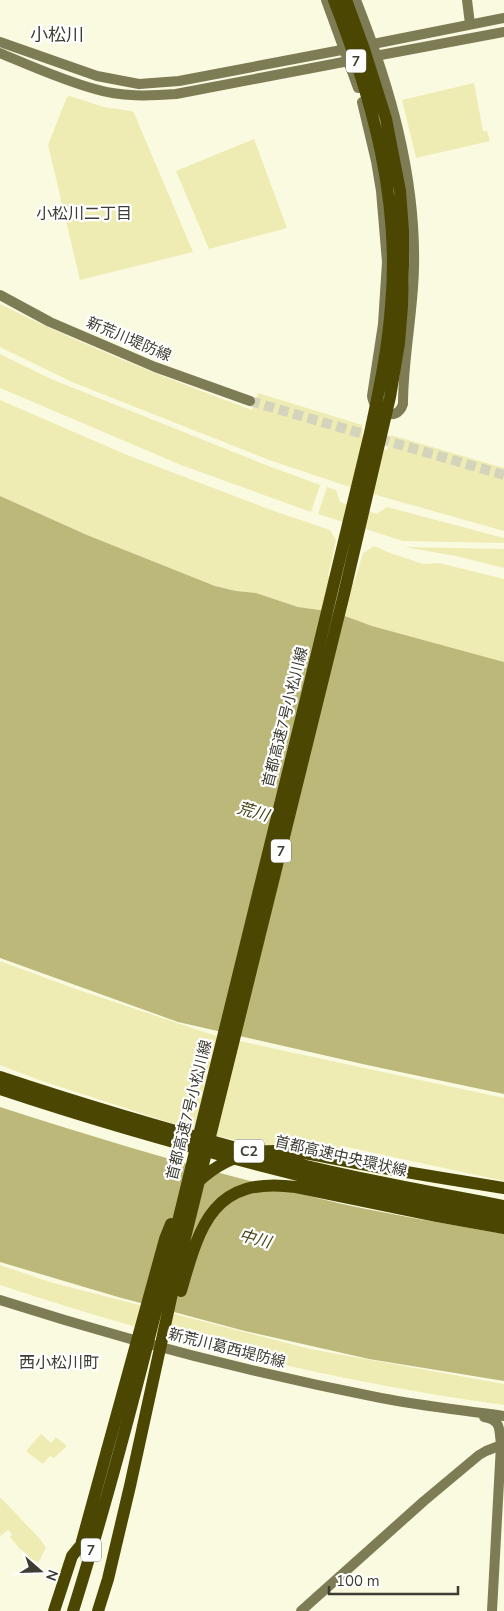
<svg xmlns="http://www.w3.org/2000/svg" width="504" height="1611" font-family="'Nunito Sans','Noto Sans JP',sans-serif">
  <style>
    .green { fill: #eeecb3 }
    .water { fill: #bbb87a }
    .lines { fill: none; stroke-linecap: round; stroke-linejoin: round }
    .secondary-tunnel { stroke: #d4d4bd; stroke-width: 10; stroke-dasharray: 10 5; stroke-linecap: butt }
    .secondary { stroke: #7e7c55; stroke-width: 10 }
    .highway { stroke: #4b4702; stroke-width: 12 }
    .labels { text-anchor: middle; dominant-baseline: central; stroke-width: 4.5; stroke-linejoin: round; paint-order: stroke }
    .shield { fill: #fff; stroke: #787770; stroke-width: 1 }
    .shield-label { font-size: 14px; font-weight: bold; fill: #3e3d33 }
    .street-label { font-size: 15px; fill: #3e3d33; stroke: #fff }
    .neighbourhood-label { font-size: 16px; fill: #3e3d33; stroke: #fff }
    .water-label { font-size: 16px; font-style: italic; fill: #474414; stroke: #fff }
    .quarter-label { font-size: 18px; fill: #3e3d33; stroke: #fff }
  </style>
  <rect width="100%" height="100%" fill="#fafae0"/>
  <path class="green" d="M 474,83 L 483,131 L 487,131 L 490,141 L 416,158 L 402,100 Z
    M 70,96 L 104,107 L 131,111 L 134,113 L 193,252 L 80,280 L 48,145 L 67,97 Z
    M 254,139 L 287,228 L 209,249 L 176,171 Z
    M 0,304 C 81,345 166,378 252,410 L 258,393 L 362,425 L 363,444 L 387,450 L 391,435 L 504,468 L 504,531 L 362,491 L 269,460 L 72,382 L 0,347 Z
    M 0,354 L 51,379 L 266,465 L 320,485 L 311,512 L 181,465 L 0,388 Z
    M 0,400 L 127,455 L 274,511 L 330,530 L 336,540 L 328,576 L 354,583 L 363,553 L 374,546 L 390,553 L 423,564 L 439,563 L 504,579 L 504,662 L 372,626 L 334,612 L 298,607 L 256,593 L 236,591 L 215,586 L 87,535 L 0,496 Z
    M 327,487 L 336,490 L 340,502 L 377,514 L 387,507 L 504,538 L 504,543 L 403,541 L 318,514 Z
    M 404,547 L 504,549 L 504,568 L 456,556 Z
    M 0,961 L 70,987 L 216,1036 L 504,1098 L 504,1181 L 342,1146 L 323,1161 L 193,1130 L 39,1080 L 0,1065 Z
    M 0,1265 L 50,1282 L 310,1349 L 504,1384 L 504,1405 C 334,1382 163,1339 0,1285 Z
    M 41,1434 L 51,1443 L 56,1437 L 67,1446 L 54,1458 L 50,1456 L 43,1464 L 27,1452 L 27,1450 Z
    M 0,1497 L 40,1539 L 46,1548 L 38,1563 L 34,1560 L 31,1562 L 10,1537 L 12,1534 L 8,1530 L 0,1536 Z"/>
  <path class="water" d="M 0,496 L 87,535 L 215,586 L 236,591 L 256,593 L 298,607 L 334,612 L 372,626 L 504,662 L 504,1094 L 367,1065 L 178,1022 L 0,958 Z
    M 0,1107 C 105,1141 210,1172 317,1198 C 379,1213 442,1223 504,1234 L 504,1381 L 369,1359 L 241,1330 L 118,1297 L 0,1262 Z"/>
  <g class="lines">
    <path class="secondary-tunnel" d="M 250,401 L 504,475"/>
    <path class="secondary" d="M 326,0 L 358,88
      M 356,0 C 390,86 416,175 414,268 C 413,314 403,359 403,404 C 397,423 374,413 372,396 L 383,324 L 387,262 L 381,191 L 376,161 L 362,102
      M 467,0 L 470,24
      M 0,42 L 97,76 L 139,84 L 179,81 L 352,48
      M 368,45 L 504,18
      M 0,53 C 31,66 62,80 95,89 C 121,97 149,96 176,94 L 354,60
      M 370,57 L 504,32
      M 0,295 L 50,322 L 155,367 L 250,401
      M 0,1300 C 125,1340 252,1373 381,1398 C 421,1406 463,1410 504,1416
      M 484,1417 C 502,1420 499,1430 501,1445 L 492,1611
      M 301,1611 L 424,1501 L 479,1455 L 486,1451 L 504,1444"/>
    <path class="highway" d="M 0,1077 C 93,1108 186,1135 281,1160 C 354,1178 429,1192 504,1206
      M 0,1089 C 114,1127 230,1159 347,1187 C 399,1198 452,1208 504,1217
      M 198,1182 C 251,1131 310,1156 372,1166 C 416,1174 460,1181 504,1188
      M 181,1291 C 200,1223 214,1176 296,1187 L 437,1216 L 504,1228
      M 54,1611 L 72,1556 L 81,1545 L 165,1239 L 171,1224
      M 73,1611 C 127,1438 168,1262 211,1086 C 265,868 318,651 370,433 C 379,391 388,349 391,306 C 401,200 372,98 334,0
      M 98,1611 L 108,1579 L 130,1486 L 178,1266 L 344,594 L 390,397 L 399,343 L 402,306 L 403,265 L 403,231 L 400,191 L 386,119 L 364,49 L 346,0"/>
  </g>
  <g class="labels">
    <g class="shield">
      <rect x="346" y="49.5" width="20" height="23" rx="4"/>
      <rect x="271" y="839.5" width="20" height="23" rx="4"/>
      <rect x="234" y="1139.5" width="30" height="23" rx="4"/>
      <rect x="81" y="1538.5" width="20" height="23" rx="4"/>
    </g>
    <g class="shield-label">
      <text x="356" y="61">7</text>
      <text x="281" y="851">7</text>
      <text x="249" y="1151">C2</text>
      <text x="91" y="1550">7</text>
    </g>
    <g class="street-label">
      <text transform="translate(129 339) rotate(23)">新荒川堤防線</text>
      <text transform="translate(285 717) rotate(-76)">首都高速7号小松川線</text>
      <text transform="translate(189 1110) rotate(-76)">首都高速7号小松川線</text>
      <text transform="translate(341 1156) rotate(13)">首都高速中央環状線</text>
      <text transform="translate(227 1348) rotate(14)">新荒川葛西堤防線</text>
    </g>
    <g class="neighbourhood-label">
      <text x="84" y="214">小松川二丁目</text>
      <text x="59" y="1363">西小松川町</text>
    </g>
    <g class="water-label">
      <text transform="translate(253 812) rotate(16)">荒川</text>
      <text transform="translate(255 1239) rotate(15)">中川</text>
    </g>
    <g class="quarter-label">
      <text x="57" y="35">小松川</text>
    </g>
  </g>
  <g transform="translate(40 1571) rotate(110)" stroke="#ffffff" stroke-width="4" paint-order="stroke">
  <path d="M0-4L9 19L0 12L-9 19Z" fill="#3e3d33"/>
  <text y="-8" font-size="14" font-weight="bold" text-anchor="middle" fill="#3e3d33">N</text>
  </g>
  <path d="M329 1586v8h129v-8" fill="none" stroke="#3e3d33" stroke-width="2.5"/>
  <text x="336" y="1586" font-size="15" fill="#3e3d33" stroke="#ffffff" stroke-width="4" paint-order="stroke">100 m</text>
</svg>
